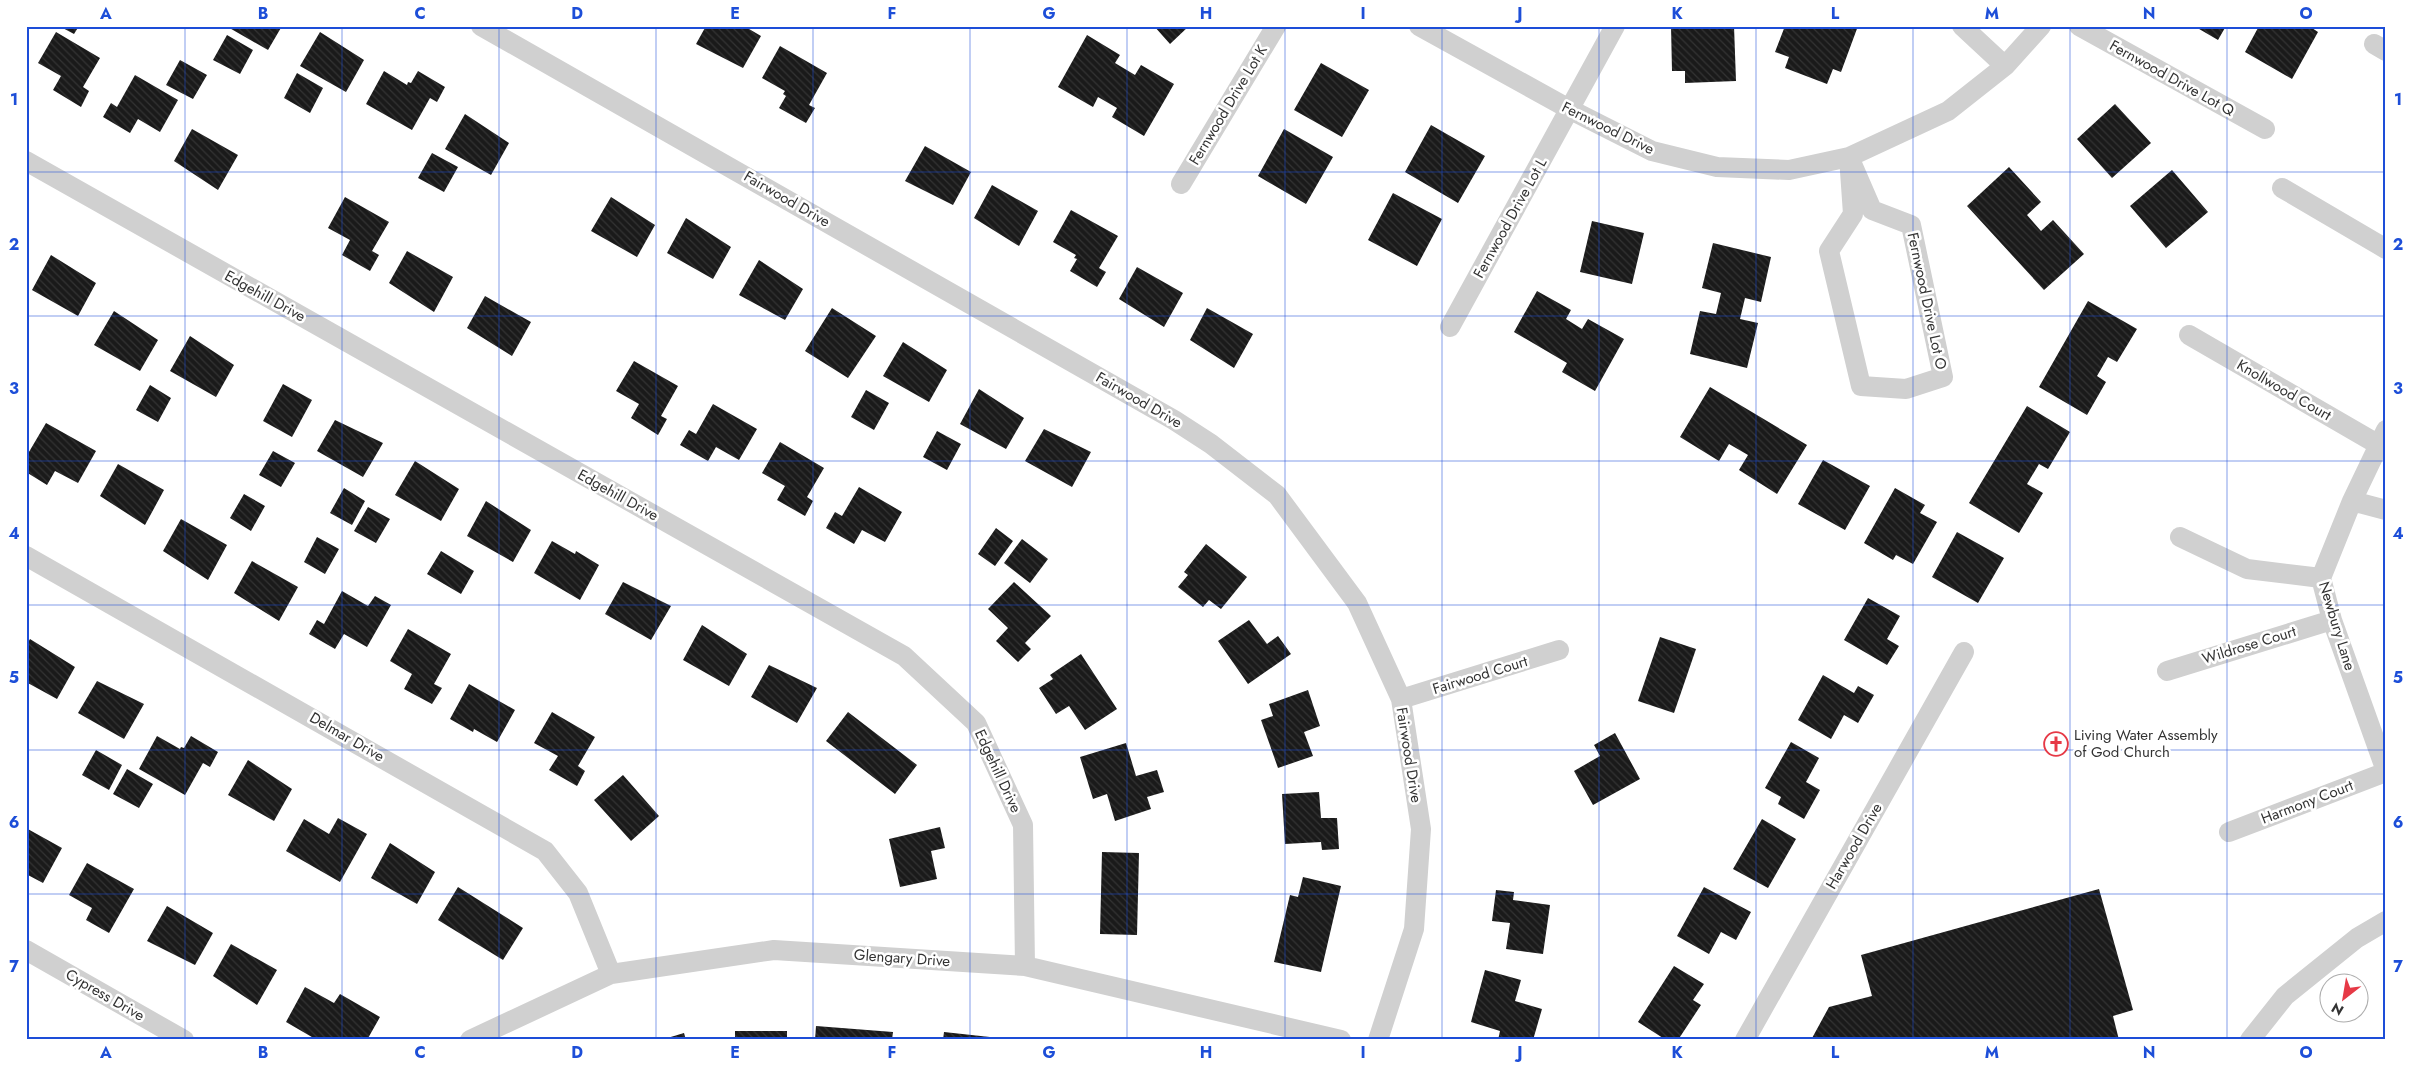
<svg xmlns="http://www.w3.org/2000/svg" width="2412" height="1066" font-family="Jost,sans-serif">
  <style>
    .building { fill: url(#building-back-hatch) }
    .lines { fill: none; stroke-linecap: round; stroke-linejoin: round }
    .minor { stroke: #d0d0d0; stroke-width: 20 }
    .grid { fill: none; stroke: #1d4ed8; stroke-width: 1; stroke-opacity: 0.55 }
    .labels { text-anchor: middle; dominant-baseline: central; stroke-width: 5; stroke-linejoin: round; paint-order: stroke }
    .street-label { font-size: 15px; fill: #333; stroke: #fff }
    .poi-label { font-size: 15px; fill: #333; stroke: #fff; text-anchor: start }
    .neatline { fill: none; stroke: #1d4ed8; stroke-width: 2 }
    .grid-label { font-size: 16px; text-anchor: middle; font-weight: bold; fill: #1d4ed8 }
  </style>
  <defs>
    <pattern id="building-back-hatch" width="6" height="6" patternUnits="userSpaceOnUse" patternTransform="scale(1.25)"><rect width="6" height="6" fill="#1a1a1a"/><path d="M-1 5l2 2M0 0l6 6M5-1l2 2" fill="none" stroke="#333"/></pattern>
  </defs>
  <rect width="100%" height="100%" fill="#fff"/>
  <path class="building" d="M 59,26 L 79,26 L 74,34 Z
    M 226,26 L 282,26 L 268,50 Z
    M 706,26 L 744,26 L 761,36 L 743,68 L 696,44 Z
    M 1154,26 L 1189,26 L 1170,44 Z
    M 1671,26 L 1734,26 L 1736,81 L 1685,83 L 1685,71 L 1672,71 Z
    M 1785,26 L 1858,26 L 1841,72 L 1833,69 L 1827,84 L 1785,68 L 1789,57 L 1775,52 Z
    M 2194,26 L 2226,26 L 2218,40 Z
    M 2259,26 L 2309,26 L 2318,32 L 2292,79 L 2245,52 Z
    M 56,32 L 100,58 L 83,87 L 89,91 L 81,107 L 53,90 L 61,76 L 38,63 Z
    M 320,32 L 364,60 L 346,92 L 300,66 Z
    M 227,35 L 253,50 L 240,74 L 213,60 Z
    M 1087,35 L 1120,55 L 1115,63 L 1135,75 L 1141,65 L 1174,84 L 1144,136 L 1112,117 L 1117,108 L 1098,97 L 1093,107 L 1058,87 Z
    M 780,46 L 827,73 L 809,105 L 815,108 L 806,123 L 779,108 L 786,96 L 783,94 L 785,91 L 762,78 Z
    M 180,60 L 207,75 L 193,99 L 166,85 Z
    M 1321,63 L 1369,90 L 1342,137 L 1294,110 Z
    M 384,71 L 407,85 L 408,82 L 411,83 L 418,71 L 445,87 L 437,102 L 430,98 L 412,130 L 366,104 Z
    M 297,73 L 323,88 L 310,113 L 284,98 Z
    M 135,75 L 178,100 L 160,132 L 138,119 L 130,133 L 103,117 L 111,103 L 117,107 Z
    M 2115,104 L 2151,143 L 2112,178 L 2077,139 Z
    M 465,114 L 509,143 L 491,175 L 445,149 Z
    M 1431,125 L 1485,156 L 1458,203 L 1405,172 Z
    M 192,129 L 238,155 L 218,190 L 174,161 Z
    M 1284,129 L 1333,157 L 1306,204 L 1258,176 Z
    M 925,146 L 971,172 L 953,205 L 905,181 Z
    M 432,153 L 458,167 L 444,192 L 418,178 Z
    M 2009,167 L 2041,202 L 2027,215 L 2041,231 L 2053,220 L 2084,254 L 2044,290 L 1967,206 Z
    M 2172,170 L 2208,212 L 2166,248 L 2130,206 Z
    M 992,185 L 1038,211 L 1019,246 L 974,218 Z
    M 1393,193 L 1442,219 L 1417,266 L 1368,240 Z
    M 345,197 L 389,222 L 372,251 L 379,255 L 370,271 L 342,255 L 350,240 L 328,228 Z
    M 611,197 L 655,225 L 637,257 L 591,231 Z
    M 1071,210 L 1118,236 L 1099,268 L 1106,272 L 1097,287 L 1070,271 L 1077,259 L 1074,258 L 1076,255 L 1053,242 Z
    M 686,218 L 731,247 L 713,279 L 667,253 Z
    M 1592,221 L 1644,233 L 1632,284 L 1580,272 Z
    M 1713,243 L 1771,257 L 1761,302 L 1745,298 L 1740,319 L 1758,323 L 1747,368 L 1690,354 L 1700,311 L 1716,314 L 1721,293 L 1702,288 Z
    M 407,251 L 453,277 L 434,312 L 389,283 Z
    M 51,255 L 96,283 L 78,316 L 32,290 Z
    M 759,260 L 803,289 L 785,320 L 739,295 Z
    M 1137,267 L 1183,293 L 1164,327 L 1119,299 Z
    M 1537,291 L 1571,310 L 1566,319 L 1582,329 L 1588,319 L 1624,339 L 1595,391 L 1562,372 L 1567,363 L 1514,332 Z
    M 485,296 L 531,322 L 512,356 L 467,328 Z
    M 2088,301 L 2137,329 L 2117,362 L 2108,357 L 2097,376 L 2106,382 L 2087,415 L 2039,387 Z
    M 832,308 L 876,336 L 848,378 L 805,351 Z
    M 1207,308 L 1253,334 L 1234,368 L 1190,340 Z
    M 114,311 L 158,340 L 140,371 L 94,345 Z
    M 190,336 L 234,365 L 216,397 L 170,371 Z
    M 903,342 L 947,370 L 929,402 L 883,376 Z
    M 634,361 L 678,386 L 661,416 L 667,419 L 658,435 L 631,418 L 639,404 L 616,391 Z
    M 283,384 L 312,400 L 292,437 L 263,421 Z
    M 150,385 L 171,398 L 158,422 L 136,410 Z
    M 1710,387 L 1807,445 L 1777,494 L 1739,470 L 1748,455 L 1729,444 L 1719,461 L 1680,437 Z
    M 979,389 L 1024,418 L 1006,449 L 960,424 Z
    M 866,390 L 889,403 L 874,430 L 851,417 Z
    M 713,404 L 757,429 L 739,460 L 716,447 L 708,461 L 680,445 L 689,430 L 696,434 Z
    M 2027,406 L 2070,432 L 2048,469 L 2039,464 L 2027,484 L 2043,493 L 2019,533 L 1969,503 Z
    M 335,420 L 383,443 L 363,477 L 317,451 Z
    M 46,423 L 96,451 L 78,483 L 55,471 L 47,485 L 26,472 L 26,457 Z
    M 1044,429 L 1091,452 L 1072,487 L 1025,461 Z
    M 937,431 L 961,444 L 947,470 L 923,457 Z
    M 780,442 L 824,468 L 807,497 L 813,501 L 805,516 L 777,500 L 785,486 L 762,473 Z
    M 273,451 L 295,463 L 281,487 L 259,475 Z
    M 1823,460 L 1870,486 L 1845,530 L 1798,504 Z
    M 415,461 L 459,489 L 441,521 L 395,495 Z
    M 118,464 L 164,490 L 145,525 L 100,496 Z
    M 859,487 L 902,512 L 885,542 L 862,530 L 854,544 L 826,528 L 835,512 L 842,516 Z
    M 344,488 L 365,501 L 352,525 L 330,513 Z
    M 1895,488 L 1925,505 L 1920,513 L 1937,522 L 1913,564 L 1896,555 L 1893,560 L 1864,543 Z
    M 244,494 L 265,506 L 251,531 L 230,518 Z
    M 486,501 L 531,530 L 513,562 L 467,536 Z
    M 368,507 L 390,519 L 376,543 L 354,531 Z
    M 181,519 L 227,545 L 208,580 L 163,551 Z
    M 996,528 L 1013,541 L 995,566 L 978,554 Z
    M 1957,532 L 2004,558 L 1978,603 L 1932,577 Z
    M 317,537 L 339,549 L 325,574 L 304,562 Z
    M 1022,539 L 1048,559 L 1030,583 L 1004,563 Z
    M 552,541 L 575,554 L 576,551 L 599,565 L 580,600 L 534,573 Z
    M 1206,544 L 1247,577 L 1221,609 L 1209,600 L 1203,607 L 1178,587 L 1188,575 L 1184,572 Z
    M 441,551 L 474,571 L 461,594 L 427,574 Z
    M 252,561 L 298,587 L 279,621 L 234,593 Z
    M 623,582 L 671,606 L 651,640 L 605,614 Z
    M 1014,582 L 1051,616 L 1025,643 L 1031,649 L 1018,662 L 996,641 L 1008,628 L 988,609 Z
    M 342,591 L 368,606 L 375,596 L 391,605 L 367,647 L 344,634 L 335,649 L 309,634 L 317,620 L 324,624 Z
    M 1868,598 L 1900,616 L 1887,639 L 1899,646 L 1887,665 L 1844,640 Z
    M 1249,620 L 1267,644 L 1278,636 L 1291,654 L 1248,684 L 1218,641 Z
    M 702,625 L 747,654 L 729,686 L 683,660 Z
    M 408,629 L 451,654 L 434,684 L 442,688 L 432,704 L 404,689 L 412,674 L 390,661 Z
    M 1660,637 L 1696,649 L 1674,713 L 1638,701 Z
    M 30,639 L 75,667 L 57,699 L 26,682 L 26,646 Z
    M 1081,654 L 1117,709 L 1085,730 L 1069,706 L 1056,714 L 1039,688 L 1053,679 L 1050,675 Z
    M 769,665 L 817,688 L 797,723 L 751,697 Z
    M 1823,675 L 1854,693 L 1858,686 L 1874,695 L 1858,723 L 1844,715 L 1831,739 L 1798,720 Z
    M 97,681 L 144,704 L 124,739 L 78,713 Z
    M 469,684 L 515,710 L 497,742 L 474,729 L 473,732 L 450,719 Z
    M 1308,690 L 1320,726 L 1304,732 L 1313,756 L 1278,768 L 1261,720 L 1273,716 L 1269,704 Z
    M 552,712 L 595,737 L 578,766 L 585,771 L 577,786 L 549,770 L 558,756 L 534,743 Z
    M 848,712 L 917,765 L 895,794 L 826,741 Z
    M 1615,733 L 1640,779 L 1593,805 L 1574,771 L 1600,756 L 1594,745 Z
    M 157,736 L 180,749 L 181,747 L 184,748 L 191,736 L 218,752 L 210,767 L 203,763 L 185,795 L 139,769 Z
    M 1791,742 L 1819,758 L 1806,782 L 1820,790 L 1804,819 L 1778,804 L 1781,797 L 1765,788 Z
    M 1126,743 L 1136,776 L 1157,770 L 1164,792 L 1147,797 L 1151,809 L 1115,821 L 1107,794 L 1093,799 L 1080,757 Z
    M 96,750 L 122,765 L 109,790 L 82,775 Z
    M 248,760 L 292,789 L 274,821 L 228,795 Z
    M 127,769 L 153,784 L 139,808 L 113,794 Z
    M 623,775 L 659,816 L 631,841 L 594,800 Z
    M 1319,792 L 1321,818 L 1337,818 L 1339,849 L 1322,850 L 1321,842 L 1285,844 L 1282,794 Z
    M 338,818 L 367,834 L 340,882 L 286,851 L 304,819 L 329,834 Z
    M 1762,819 L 1796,839 L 1768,888 L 1733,869 Z
    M 940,827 L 945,848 L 931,851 L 937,879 L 900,887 L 889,839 Z
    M 26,828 L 62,848 L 43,883 L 26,874 Z
    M 390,843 L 435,872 L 417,904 L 371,878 Z
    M 1102,852 L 1139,853 L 1137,935 L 1100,934 Z
    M 87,863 L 134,889 L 109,933 L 86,920 L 92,908 L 69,895 Z
    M 1303,877 L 1341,886 L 1321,972 L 1274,962 L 1290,895 L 1298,897 Z
    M 458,887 L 523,928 L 503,960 L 438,920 Z
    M 1704,887 L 1751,912 L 1736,940 L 1721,932 L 1709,954 L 1677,936 Z
    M 2099,889 L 2133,1010 L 2113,1016 L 2119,1040 L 1811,1040 L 1829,1007 L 1872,996 L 1861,955 Z
    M 1496,890 L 1514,892 L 1513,900 L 1550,905 L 1543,954 L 1506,949 L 1510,923 L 1492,921 Z
    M 167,906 L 213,933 L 195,965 L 147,941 Z
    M 231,944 L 277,970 L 257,1005 L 213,976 Z
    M 1674,966 L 1704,984 L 1693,1000 L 1701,1005 L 1678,1040 L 1666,1040 L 1638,1022 Z
    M 1485,970 L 1521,980 L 1515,1001 L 1542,1009 L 1533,1040 L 1498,1040 L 1500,1031 L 1471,1022 Z
    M 305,987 L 334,1003 L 340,994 L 380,1017 L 367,1040 L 317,1040 L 286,1022 Z
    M 816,1026 L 893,1032 L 892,1040 L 815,1040 Z
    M 735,1031 L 787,1031 L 787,1040 L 735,1040 Z
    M 944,1032 L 999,1038 L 999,1040 L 943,1040 Z
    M 684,1033 L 686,1040 L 664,1040 L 664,1039 Z"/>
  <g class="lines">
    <path class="minor" d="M 481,26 L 1174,420 L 1211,444 L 1277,495 L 1357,603 L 1401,699 L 1421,829 L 1414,929 L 1378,1040
      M 1419,26 L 1571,110 L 1652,151 L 1717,167 L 1789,170 L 1849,157 L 1948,111 L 2005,66 L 2041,26
      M 1962,26 L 2005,66
      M 2079,26 L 2265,129
      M 2374,44 L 2386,51
      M 1849,157 L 1872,210 L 1911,225 L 1943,377 L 1906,389 L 1861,386 L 1829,251 L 1853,214 Z
      M 26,161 L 904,656 L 976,723 L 1023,825 L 1025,966
      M 1181,184 L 1276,26
      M 2282,188 L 2386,249
      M 1450,327 L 1615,26
      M 2189,335 L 2379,445
      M 2386,430 L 2352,501 L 2321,578 L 2332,620 L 2386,771
      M 2352,501 L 2386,510
      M 2180,537 L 2247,569 L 2321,578
      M 26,556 L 545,851 L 578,893 L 611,974
      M 2167,671 L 2332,620
      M 1401,699 L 1559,650
      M 2229,832 L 2386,772
      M 26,950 L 184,1040
      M 470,1040 L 611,974 L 774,950 L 1025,966 L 1341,1040
      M 1745,1040 L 1964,652
      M 2250,1040 L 2285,996 L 2357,938 L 2386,921"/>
  </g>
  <path class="grid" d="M 185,26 L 185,1040M 342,26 L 342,1040M 499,26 L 499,1040M 656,26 L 656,1040M 813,26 L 813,1040M 970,26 L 970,1040M 1127,26 L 1127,1040M 1285,26 L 1285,1040M 1442,26 L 1442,1040M 1599,26 L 1599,1040M 1756,26 L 1756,1040M 1913,26 L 1913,1040M 2070,26 L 2070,1040M 2227,26 L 2227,1040M 26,172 L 2386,172M 26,316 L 2386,316M 26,461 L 2386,461M 26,605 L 2386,605M 26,750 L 2386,750M 26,894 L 2386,894"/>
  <defs>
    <g id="church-ring" transform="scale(1.25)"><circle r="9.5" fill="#fff" stroke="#e63946" stroke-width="1.5"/><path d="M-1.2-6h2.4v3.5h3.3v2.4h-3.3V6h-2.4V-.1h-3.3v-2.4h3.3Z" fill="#e63946"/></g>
  </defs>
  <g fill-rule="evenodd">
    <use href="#church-ring" x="2056" y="744"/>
  </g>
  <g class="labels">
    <g class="street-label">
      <text transform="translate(2172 78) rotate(29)">Fernwood Drive Lot Q</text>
      <text transform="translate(1228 105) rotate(-59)">Fernwood Drive Lot K</text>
      <text transform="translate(1608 128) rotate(26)">Fernwood Drive</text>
      <text transform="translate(787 199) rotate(30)">Fairwood Drive</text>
      <text transform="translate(1510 218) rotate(-61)">Fernwood Drive Lot L</text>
      <text transform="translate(265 296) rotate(29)">Edgehill Drive</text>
      <text transform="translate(1927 301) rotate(78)">Fernwood Drive Lot O</text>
      <text transform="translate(2284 390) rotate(30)">Knollwood Court</text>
      <text transform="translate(1139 400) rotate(30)">Fairwood Drive</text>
      <text transform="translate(618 495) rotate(29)">Edgehill Drive</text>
      <text transform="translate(2337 626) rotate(73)">Newbury Lane</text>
      <text transform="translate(2249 645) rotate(-17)">Wildrose Court</text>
      <text transform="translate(1480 675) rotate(-17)">Fairwood Court</text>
      <text transform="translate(347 737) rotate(30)">Delmar Drive</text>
      <text transform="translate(1409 755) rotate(81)">Fairwood Drive</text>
      <text transform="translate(998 771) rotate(65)">Edgehill Drive</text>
      <text transform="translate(2307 802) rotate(-21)">Harmony Court</text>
      <text transform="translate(1854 846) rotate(-60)">Harwood Drive</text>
      <text transform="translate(902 958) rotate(4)">Glengary Drive</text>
      <text transform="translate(105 995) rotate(30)">Cypress Drive</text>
    </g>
    <g class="poi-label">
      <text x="2074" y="735">Living Water Assembly<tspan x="2074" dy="17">of God Church</tspan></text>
    </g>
  </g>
  <rect width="2412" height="1066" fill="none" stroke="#ffffff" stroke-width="55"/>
  <g transform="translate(2344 998) rotate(211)"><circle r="24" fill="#ffffff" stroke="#adadad"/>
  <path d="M0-4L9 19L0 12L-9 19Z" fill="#e63946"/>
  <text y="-8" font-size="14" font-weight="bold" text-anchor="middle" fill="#333333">N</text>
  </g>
  <rect x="28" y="28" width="2356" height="1010" class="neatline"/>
  <g class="grid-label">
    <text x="106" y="19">A</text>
    <text x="263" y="19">B</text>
    <text x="420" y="19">C</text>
    <text x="577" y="19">D</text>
    <text x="735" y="19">E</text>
    <text x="892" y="19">F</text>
    <text x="1049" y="19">G</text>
    <text x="1206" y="19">H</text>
    <text x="1363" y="19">I</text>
    <text x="1520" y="19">J</text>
    <text x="1677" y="19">K</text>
    <text x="1835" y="19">L</text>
    <text x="1992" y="19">M</text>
    <text x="2149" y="19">N</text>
    <text x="2306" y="19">O</text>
    <text x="14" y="105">1</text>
    <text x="2398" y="105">1</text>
    <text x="14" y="250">2</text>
    <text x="2398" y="250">2</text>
    <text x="14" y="394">3</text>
    <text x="2398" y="394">3</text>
    <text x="14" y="539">4</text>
    <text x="2398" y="539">4</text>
    <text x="14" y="683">5</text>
    <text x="2398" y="683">5</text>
    <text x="14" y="828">6</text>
    <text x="2398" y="828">6</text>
    <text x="14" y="972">7</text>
    <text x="2398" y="972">7</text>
    <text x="106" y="1058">A</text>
    <text x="263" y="1058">B</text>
    <text x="420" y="1058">C</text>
    <text x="577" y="1058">D</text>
    <text x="735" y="1058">E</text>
    <text x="892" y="1058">F</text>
    <text x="1049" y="1058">G</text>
    <text x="1206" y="1058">H</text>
    <text x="1363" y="1058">I</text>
    <text x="1520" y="1058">J</text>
    <text x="1677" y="1058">K</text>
    <text x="1835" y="1058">L</text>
    <text x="1992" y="1058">M</text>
    <text x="2149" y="1058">N</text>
    <text x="2306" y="1058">O</text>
  </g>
</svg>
